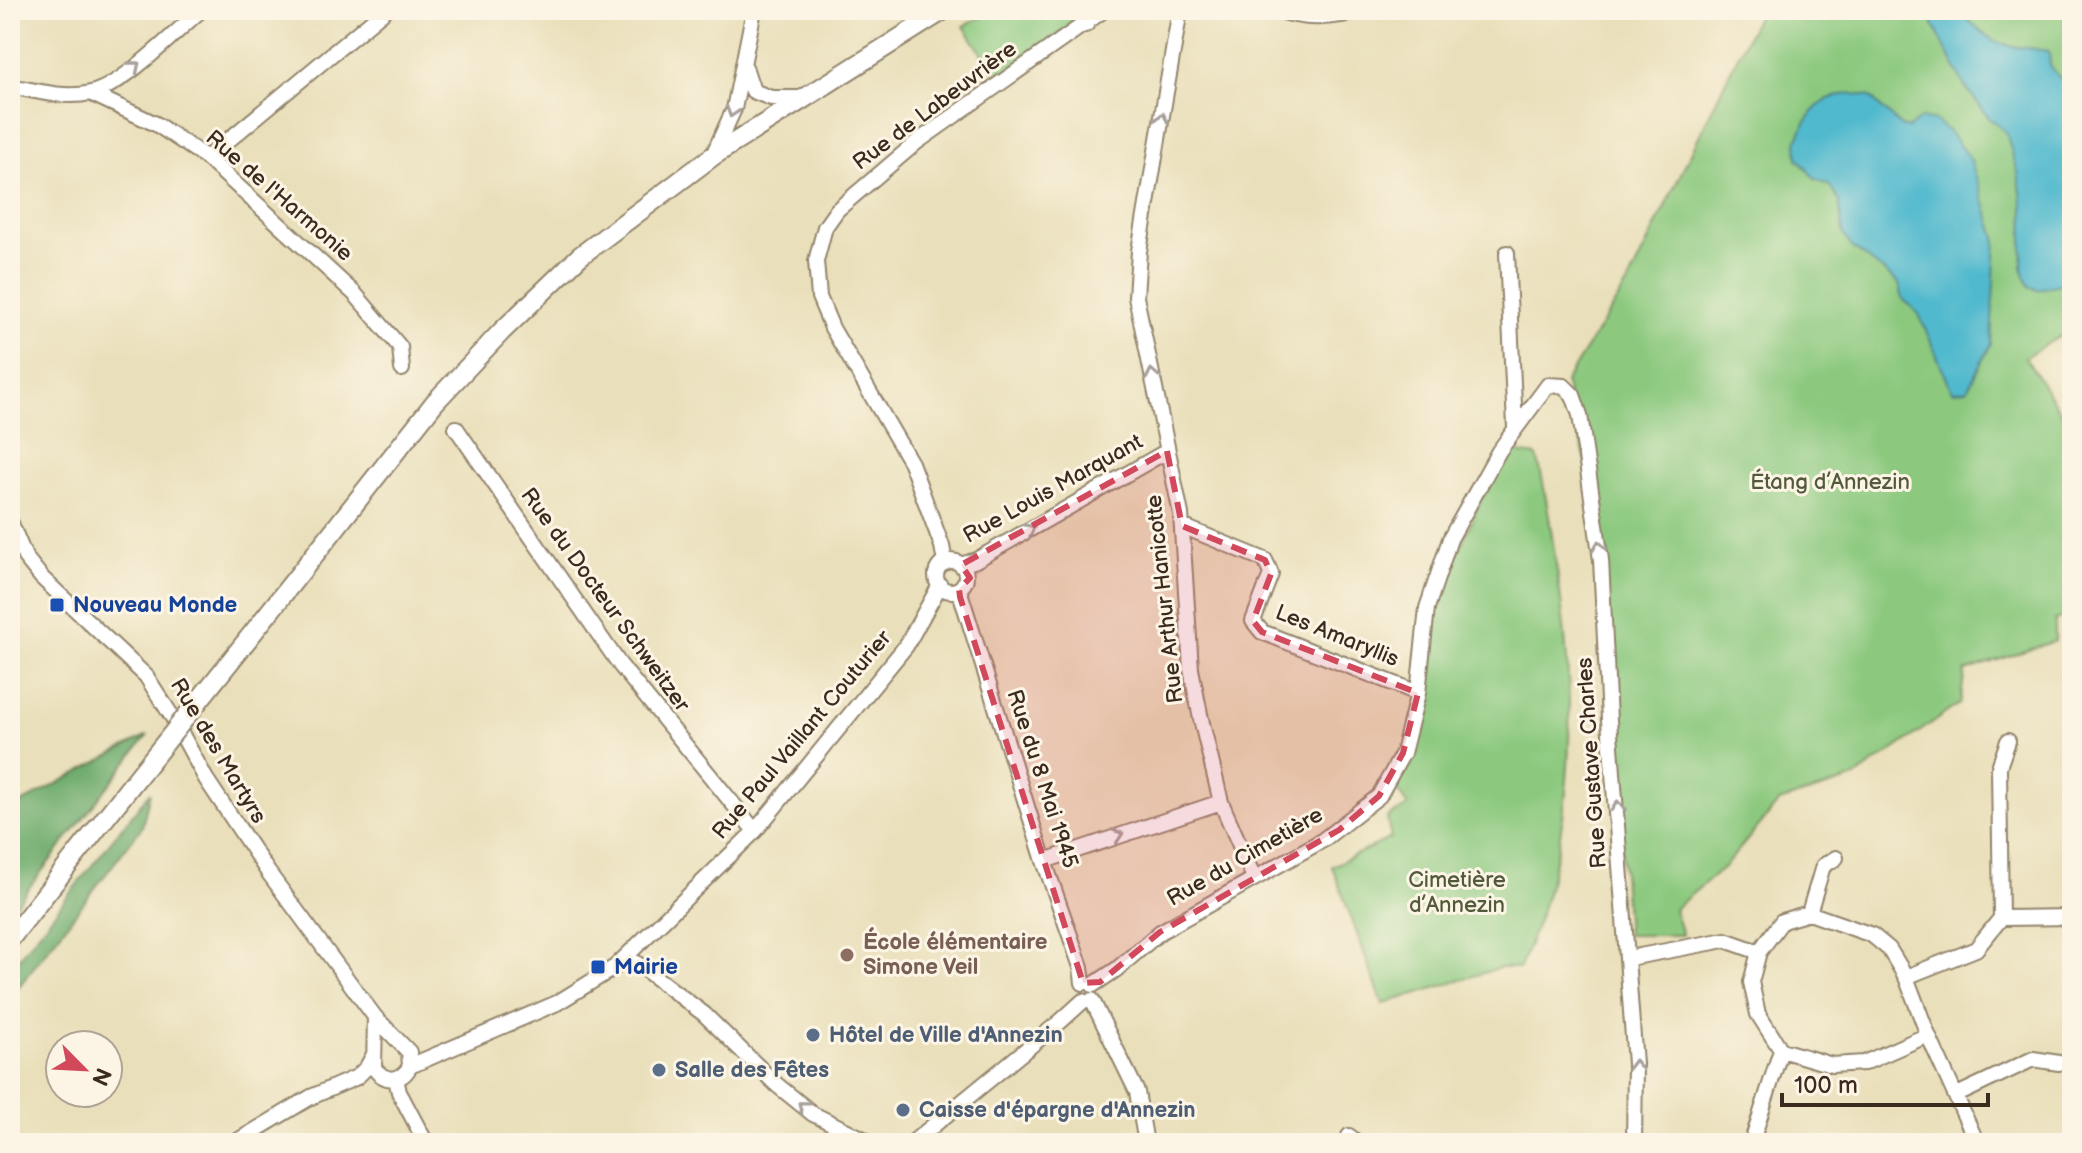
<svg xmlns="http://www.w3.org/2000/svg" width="2082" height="1153" font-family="'Balsamiq Sans',sans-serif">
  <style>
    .green { fill: #8cc97f; stroke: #647a4e; stroke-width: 2 }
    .forest { fill: #71ad6e; stroke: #566c46; stroke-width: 2 }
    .water { fill: #51b9ce; stroke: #467276; stroke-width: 2 }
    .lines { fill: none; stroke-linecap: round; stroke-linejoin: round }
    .minor-casing { stroke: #92846c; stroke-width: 18 }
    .major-casing { stroke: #92846c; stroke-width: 22 }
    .minor { stroke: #fff; stroke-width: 14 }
    .major { stroke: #fff; stroke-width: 18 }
    .major-bridge-casing { stroke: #92846c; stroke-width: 22; stroke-linecap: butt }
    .major-bridge { stroke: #fff; stroke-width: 18 }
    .oneway { stroke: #a79f9a }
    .marked { fill: #d1495b; fill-opacity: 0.2; stroke: #d1495b; stroke-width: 6; stroke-dasharray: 16 10; stroke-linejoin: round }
    .transit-dot { fill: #1a4fb4; stroke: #fcf5e5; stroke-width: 3 }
    .education-dot { fill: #8d6e63; stroke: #fcf5e5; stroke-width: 3 }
    .service-dot { fill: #5c6f8a; stroke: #fcf5e5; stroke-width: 3 }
    .labels { text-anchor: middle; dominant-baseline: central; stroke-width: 6; stroke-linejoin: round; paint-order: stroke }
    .street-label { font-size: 22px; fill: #3b2a1e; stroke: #fcf5e5 }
    .park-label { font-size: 22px; fill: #535a3b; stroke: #fcf5e5 }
    .transit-label { font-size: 22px; font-weight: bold; fill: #164399; stroke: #fcf5e5; text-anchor: start }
    .education-label { font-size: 22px; font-weight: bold; fill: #785e54; stroke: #fcf5e5; text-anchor: start }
    .service-label { font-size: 22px; font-weight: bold; fill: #4e5e75; stroke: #fcf5e5; text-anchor: start }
  </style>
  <rect width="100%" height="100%" fill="#fcf5e5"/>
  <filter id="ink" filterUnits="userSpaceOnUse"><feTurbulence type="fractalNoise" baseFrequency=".0125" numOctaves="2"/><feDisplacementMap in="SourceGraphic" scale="16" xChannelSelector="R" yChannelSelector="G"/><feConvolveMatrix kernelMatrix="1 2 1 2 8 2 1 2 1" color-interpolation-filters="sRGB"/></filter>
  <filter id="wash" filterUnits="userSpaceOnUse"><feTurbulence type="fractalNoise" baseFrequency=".006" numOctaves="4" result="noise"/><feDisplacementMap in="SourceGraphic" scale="32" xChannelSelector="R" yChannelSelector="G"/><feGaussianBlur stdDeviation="1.8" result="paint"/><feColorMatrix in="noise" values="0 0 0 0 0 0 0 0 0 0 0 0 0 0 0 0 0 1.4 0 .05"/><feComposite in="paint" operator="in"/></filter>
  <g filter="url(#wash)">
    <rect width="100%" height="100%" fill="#e9dfba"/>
    <path class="green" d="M 993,10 L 1079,10 L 1068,27 L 998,78 L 964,26 Z
      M 1760,10 L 2064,10 L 2072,25 L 2072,329 L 2025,357 L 2072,430 L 2072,615 L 2055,620 L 2055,641 L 1965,671 L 1960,703 L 1852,779 L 1779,802 L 1725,866 L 1674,909 L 1682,935 L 1627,935 L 1601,518 L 1565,382 L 1628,283 Z
      M 1512,448 L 1522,454 L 1537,456 C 1547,494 1551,532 1557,571 C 1573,679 1577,787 1547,893 C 1540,918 1529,943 1520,968 L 1499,968 L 1383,1004 L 1332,866 L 1391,838 L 1387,818 L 1408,806 L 1395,787 L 1422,734 L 1432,639 L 1439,599 L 1480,501 Z"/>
    <path class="forest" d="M 148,735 L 10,912 L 10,809 Z
      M 150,792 L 142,827 L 10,998 L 10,969 Z"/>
    <path class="water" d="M 1926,10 L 1955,10 L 1994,41 L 2010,46 L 2049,51 L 2050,66 L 2063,81 L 2068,103 L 2072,109 L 2072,285 L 2063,283 L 2037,290 L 2029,286 L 2022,268 L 2024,213 L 2018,173 L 2006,132 L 1989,118 L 1964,85 Z
      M 1850,93 L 1870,97 L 1901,126 L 1909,128 L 1921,118 L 1935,121 L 1948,131 L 1970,159 L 1996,237 L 1991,344 L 1967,390 L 1952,391 L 1919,314 L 1903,299 L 1899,283 L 1851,246 L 1843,234 L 1839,201 L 1829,185 L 1815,179 L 1798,159 L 1797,141 L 1805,123 L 1817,107 L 1828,99 Z"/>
  </g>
  <g filter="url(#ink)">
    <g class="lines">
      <g class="minor-casing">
        <path id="minor" d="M 1180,10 L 1139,251 L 1136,297 L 1181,514 L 1191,669 L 1201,719 L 1221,802 L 1254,878
          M 1278,10 C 1308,22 1336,17 1366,10
          M 745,67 L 753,91 L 771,98 L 802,98
          M 10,86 C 36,91 65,99 91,93 C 124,85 174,33 201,10
          M 90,93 L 156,124 L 207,158 L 355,294 L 400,347 L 402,369
          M 713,155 L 734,109 L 754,10
          M 207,158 L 385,10
          M 1507,253 L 1515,427
          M 456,428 L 620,665 L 755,831
          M 10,521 L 25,557 L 42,578 L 146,676 L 173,718 L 206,779 L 268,872 L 375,1017 L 409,1052 L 410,1066 C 402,1082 385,1083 374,1068 L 375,1017
          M 1182,526 L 1265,560 L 1271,574 L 1253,621 L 1262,632 L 1418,693
          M936 576a15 15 0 1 1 30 0a15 15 0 1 1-30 0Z
          M 945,563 L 942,546 L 911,463 L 832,328 L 819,297 L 816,261 L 825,227 L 837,210 L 917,142 L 1104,10
          M 961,565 L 976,560 L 1167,451
          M 959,589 L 1044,861 L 1081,967 L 1083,983
          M 1044,861 L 1221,802
          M 1809,913 L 1823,866 L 1836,858
          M 2001,918 L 1999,767 L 2008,741
          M 627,956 L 704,1014 L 777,1085 L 813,1114 L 872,1143
          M 1629,958 L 1725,940 L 1759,952
          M 1906,977 L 1976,949 L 2001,918 L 2072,917
          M 1093,985 L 1117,969 L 1160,932 L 1323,840 L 1379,796 L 1403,753 L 1418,693 L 1427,608 L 1450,539 L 1499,451 L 1548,385 L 1564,386 L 1573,395 L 1580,415 L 1601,560 L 1609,720 L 1635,1064 L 1634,1143
          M 1092,1000 L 1137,1092 L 1146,1143
          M 1928,1035 L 1864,1063 L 1832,1065 L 1781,1050 L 1758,1014 L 1751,982 L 1759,952 L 1782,921 L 1809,913 L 1872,935 L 1889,949 L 1906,977 L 1928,1035 L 1977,1143
          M 410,1066 L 557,1003 L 615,967 L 755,831 L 906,646 L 940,585
          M 396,1079 L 399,1092 L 426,1143
          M 1957,1095 L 2033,1059 L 2059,1063
          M 1349,1136 L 1358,1143
          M 234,1143 L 311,1097 L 357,1077 L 367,1067 L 373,1056
          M 912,1143 L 1061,1021 L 1083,1001
          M 1754,1143 L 1754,1135 L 1781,1050"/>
      </g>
      <g class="major-casing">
        <path id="major" d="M 1085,23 L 1086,10
          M 248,639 L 435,402 L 502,331 L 580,256 L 713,156 L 944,10
          M 10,939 L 129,788"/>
      </g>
      <use href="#minor" class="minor"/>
      <use href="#major" class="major"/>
      <g class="major-bridge-casing">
        <path id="major-bridge" d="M 129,788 L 248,639"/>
      </g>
      <use href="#major-bridge" class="major-bridge"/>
    </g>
    <defs><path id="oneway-chevron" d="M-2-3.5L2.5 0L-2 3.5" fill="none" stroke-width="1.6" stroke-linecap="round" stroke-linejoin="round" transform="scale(2)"/></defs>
    <g class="oneway">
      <use href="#oneway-chevron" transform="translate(135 66) rotate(-40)"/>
      <use href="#oneway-chevron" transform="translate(732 112) rotate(108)"/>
      <use href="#oneway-chevron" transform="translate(1162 118) rotate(-80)"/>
      <use href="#oneway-chevron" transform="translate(1152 374) rotate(-101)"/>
      <use href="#oneway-chevron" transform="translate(1030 529) rotate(-30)"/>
      <use href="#oneway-chevron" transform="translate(1599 546) rotate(-98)"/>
      <use href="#oneway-chevron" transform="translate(1618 806) rotate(-94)"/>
      <use href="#oneway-chevron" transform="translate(1118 835) rotate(-19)"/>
      <use href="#oneway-chevron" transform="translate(1635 1065) rotate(-91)"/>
      <use href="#oneway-chevron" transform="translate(803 1106) rotate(-142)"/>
    </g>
  </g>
  <path class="marked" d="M 1167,451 L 1182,526 L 1265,560 L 1271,574 L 1253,621 L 1262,632 L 1418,693 L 1403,753 L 1379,796 L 1339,830 L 1160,932 L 1100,982 L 1083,983 L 960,597 L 959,589 L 970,578 L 961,565 Z"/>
  <g class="transit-dot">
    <rect x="49" y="597" width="16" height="16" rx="4"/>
    <rect x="590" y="959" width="16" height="16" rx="4"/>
  </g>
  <circle class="education-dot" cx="847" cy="955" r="8"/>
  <g class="service-dot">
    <circle cx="813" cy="1035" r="8"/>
    <circle cx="659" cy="1070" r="8"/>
    <circle cx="903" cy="1110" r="8"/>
  </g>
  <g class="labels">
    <g class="street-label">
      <text transform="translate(935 106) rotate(-37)">Rue de Labeuvrière</text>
      <text transform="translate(279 196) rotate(41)">Rue de l'Harmonie</text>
      <text transform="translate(1053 489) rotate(-29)">Rue Louis Marquant</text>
      <text transform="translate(1165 599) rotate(-96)">Rue Arthur Hanicotte</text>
      <text transform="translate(605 600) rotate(54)">Rue du Docteur Schweitzer</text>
      <text transform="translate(1337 636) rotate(22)">Les Amaryllis</text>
      <text transform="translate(802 735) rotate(-50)">Rue Paul Vaillant Couturier</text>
      <text transform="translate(218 751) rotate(59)">Rue des Martyrs</text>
      <text transform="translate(1592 763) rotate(-94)">Rue Gustave Charles</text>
      <text transform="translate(1042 779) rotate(72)">Rue du 8 Mai 1945</text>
      <text transform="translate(1245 857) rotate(-30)">Rue du Cimetière</text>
    </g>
    <g class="park-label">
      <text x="1830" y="482">Étang d’Annezin</text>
      <text x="1457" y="880">Cimetière<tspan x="1457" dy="25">d’Annezin</tspan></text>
    </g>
    <g class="transit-label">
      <text x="73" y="605">Nouveau Monde</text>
      <text x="614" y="967">Mairie</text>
    </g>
    <g class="education-label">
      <text x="863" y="942">École élémentaire<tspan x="863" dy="25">Simone Veil</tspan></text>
    </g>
    <g class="service-label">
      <text x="829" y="1035">Hôtel de Ville d'Annezin</text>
      <text x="675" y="1070">Salle des Fêtes</text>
      <text x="919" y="1110">Caisse d'épargne d'Annezin</text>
    </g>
  </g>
  <rect width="2082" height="1153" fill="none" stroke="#fcf5e5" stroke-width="40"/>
  <g transform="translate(84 1069) rotate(114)"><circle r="38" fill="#fcf5e5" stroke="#afa495" stroke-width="2"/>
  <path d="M0-6L14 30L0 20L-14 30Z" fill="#d1495b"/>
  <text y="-12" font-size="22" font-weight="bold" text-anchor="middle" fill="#3b2a1e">N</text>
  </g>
  <path d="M1782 1093v12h206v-12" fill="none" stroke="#3b2a1e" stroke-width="4"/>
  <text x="1794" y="1093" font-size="24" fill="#3b2a1e" stroke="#fcf5e5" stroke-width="6" paint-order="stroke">100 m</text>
</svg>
